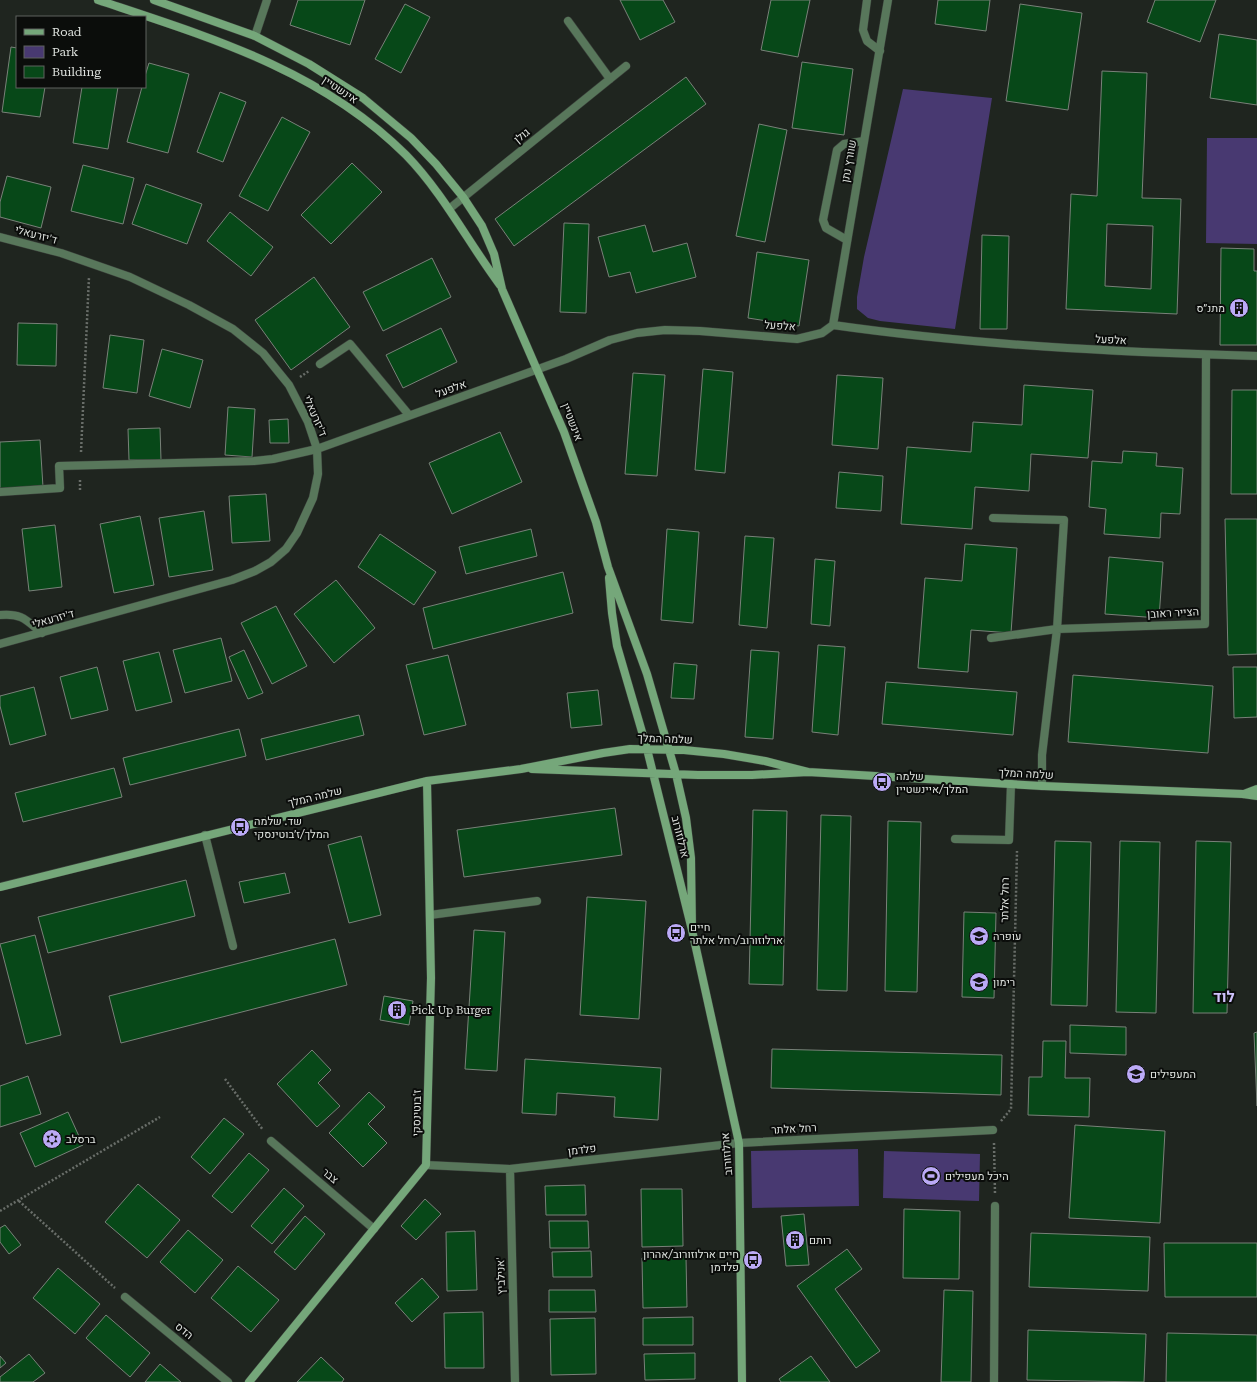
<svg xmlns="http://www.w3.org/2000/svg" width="1257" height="1382" font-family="'Roboto Serif',Heebo,serif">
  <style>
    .green { fill: #483971 }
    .building { fill: #074818; stroke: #798179; fill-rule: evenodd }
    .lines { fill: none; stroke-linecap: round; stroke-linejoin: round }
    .lane-casing { stroke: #3a3f3a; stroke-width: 9 }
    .street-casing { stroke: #3a3f3a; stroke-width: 9 }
    .secondary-casing { stroke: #3a3f3a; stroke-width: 9 }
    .path { stroke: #696e69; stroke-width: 2.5; stroke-dasharray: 2 2; stroke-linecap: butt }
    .lane { stroke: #58775b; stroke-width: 8 }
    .street { stroke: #58775b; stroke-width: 8 }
    .secondary { stroke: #75a77a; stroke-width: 8 }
    .labels { text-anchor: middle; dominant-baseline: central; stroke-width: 4; stroke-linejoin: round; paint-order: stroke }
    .street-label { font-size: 11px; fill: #dee2de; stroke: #0b0d0b }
    .poi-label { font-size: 11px; fill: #dee2de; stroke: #0b0d0b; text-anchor: start }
    .district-label { font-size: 15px; font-weight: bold; fill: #cec2fb; stroke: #0b0d0b }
  </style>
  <rect width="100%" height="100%" fill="#1f251f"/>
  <path class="green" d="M 903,89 L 992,98 L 955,329 L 880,321 L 868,318 L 857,309 L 857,297 L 864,257 Z
    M 1207,138 L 1257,138 L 1257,244 L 1206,243 Z
    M 858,1149 L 859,1206 L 752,1208 L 751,1151 Z
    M 884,1151 L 980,1154 L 979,1201 L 883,1198 Z"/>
  <path class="building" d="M 298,0 L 365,0 L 350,45 L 290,25 Z
    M 620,0 L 663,0 L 675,22 L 640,40 Z
    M 771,0 L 810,0 L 798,57 L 761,50 Z
    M 938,0 L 990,0 L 986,31 L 935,24 Z
    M 1155,0 L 1216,0 L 1200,42 L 1147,22 Z
    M 405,4 L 430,17 L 401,73 L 375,59 Z
    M 1020,4 L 1082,13 L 1068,110 L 1006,101 Z
    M 1219,34 L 1257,40 L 1257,105 L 1210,98 Z
    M 11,47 L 17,48 L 17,87 L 45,87 L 40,117 L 2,112 Z
    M 802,62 L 853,69 L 844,135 L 792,128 Z
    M 149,63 L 189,74 L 168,153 L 127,142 L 142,87 L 145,87 L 145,76 Z
    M 1102,71 L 1147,73 L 1142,198 L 1181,199 L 1177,314 L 1066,309 L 1071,194 L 1097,196 ZM 1107,224 L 1153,226 L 1151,289 L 1105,286 Z
    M 686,77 L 706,104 L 514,246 L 495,219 Z
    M 82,87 L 118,87 L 108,149 L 73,143 Z
    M 220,92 L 246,102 L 223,162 L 197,152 Z
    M 282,117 L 310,132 L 268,211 L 239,196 Z
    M 759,124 L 787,130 L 765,242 L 736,236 Z
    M 352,163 L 382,192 L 331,244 L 301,215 Z
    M 83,165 L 134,178 L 123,224 L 71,211 Z
    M 7,176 L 51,187 L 41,228 L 0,217 L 0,202 Z
    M 146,184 L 202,204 L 187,244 L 132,224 Z
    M 230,212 L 273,247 L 251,276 L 207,241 Z
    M 564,223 L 589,224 L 586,313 L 560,312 Z
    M 645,225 L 653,252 L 687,243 L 696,277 L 636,293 L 630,272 L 609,277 L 598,237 Z
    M 982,235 L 1009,236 L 1007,329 L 980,329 Z
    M 1221,248 L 1254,249 L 1254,271 L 1257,271 L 1257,345 L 1220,345 Z
    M 757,252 L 809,260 L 799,326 L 748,318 Z
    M 432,258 L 451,297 L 383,331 L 363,292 Z
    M 314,277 L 350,327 L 291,370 L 255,320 Z
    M 18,323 L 57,324 L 56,366 L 17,365 Z
    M 441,328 L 457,362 L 403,388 L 386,355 Z
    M 110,335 L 144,340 L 137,393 L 103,388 Z
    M 162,349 L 203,360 L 190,408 L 149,396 Z
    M 703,369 L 733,372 L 725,473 L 695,470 Z
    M 633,373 L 665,375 L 657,476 L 625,474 Z
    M 837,375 L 883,378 L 878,449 L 832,445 Z
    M 1024,385 L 1093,390 L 1088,458 L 1031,454 L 1029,491 L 975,487 L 972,529 L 901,524 L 907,447 L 971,452 L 973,422 L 1022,425 Z
    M 1232,390 L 1257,390 L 1257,494 L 1231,494 Z
    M 228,407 L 255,409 L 252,457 L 225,455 Z
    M 288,419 L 289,443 L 270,443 L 269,420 Z
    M 160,428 L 161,460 L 129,460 L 128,429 Z
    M 500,432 L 522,482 L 452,514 L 429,463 Z
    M 40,440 L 43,487 L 0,489 L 0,442 Z
    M 1123,451 L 1157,453 L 1156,466 L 1183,468 L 1180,514 L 1161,513 L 1160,538 L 1104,534 L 1106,509 L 1089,507 L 1092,461 L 1122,463 Z
    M 839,472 L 883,476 L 881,511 L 836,508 Z
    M 266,494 L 270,541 L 232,543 L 229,496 Z
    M 204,511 L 213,570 L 169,577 L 159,518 Z
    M 140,516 L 154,585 L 114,593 L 100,524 Z
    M 1225,519 L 1257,519 L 1257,654 L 1228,655 Z
    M 55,525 L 62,587 L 29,591 L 22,529 Z
    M 531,529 L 537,556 L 466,574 L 459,547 Z
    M 667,529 L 699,532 L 693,623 L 661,620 Z
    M 380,534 L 436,572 L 414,605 L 358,567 Z
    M 745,536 L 774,538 L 767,628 L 739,625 Z
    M 965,544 L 1017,548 L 1011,633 L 971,630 L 968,672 L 918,668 L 925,578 L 962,581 Z
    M 1109,557 L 1163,562 L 1159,618 L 1105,614 Z
    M 815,559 L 835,561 L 830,626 L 811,624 Z
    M 563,572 L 573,613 L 433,649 L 423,608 Z
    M 336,580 L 375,628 L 334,663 L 294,614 Z
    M 276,606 L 307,666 L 272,684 L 241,623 Z
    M 221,638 L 232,681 L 185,693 L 173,650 Z
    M 818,645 L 845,647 L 838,735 L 812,732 Z
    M 244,650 L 263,693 L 248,699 L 229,657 Z
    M 751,650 L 779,652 L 773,739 L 745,737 Z
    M 159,652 L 172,702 L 136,711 L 123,661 Z
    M 448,655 L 466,725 L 424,735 L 406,665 Z
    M 674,663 L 697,665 L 694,699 L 671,698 Z
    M 97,667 L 108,710 L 71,719 L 60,677 Z
    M 1233,667 L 1257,667 L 1257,717 L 1234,718 Z
    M 1073,675 L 1213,686 L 1208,753 L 1068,742 Z
    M 886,682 L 1017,692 L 1013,735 L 882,724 Z
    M 34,687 L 46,735 L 10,745 L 0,706 L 0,696 Z
    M 598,690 L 602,725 L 571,728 L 567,693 Z
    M 359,715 L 364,735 L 266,760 L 261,739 Z
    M 239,729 L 246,756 L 130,785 L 123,758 Z
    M 114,768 L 122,797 L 23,822 L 15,793 Z
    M 615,808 L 622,855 L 464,877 L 457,830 Z
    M 753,810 L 787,811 L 783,985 L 749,984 Z
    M 821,815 L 851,816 L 847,991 L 817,990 Z
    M 888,821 L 921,822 L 917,992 L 885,991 Z
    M 361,836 L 381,915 L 349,923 L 328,845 Z
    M 1055,841 L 1091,842 L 1087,1006 L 1051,1005 Z
    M 1120,841 L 1160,842 L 1156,1013 L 1116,1012 Z
    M 1196,841 L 1231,842 L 1227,1013 L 1193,1013 Z
    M 285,873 L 290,893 L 244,903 L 239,882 Z
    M 186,880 L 195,916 L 48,953 L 38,917 Z
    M 587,897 L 646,901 L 639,1019 L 580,1015 Z
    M 964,912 L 996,913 L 994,998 L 962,997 Z
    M 474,930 L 505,932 L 497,1071 L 465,1069 Z
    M 35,935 L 61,1035 L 26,1044 L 0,944 Z
    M 335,939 L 347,985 L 121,1043 L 109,996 Z
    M 384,996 L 413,1001 L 409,1025 L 380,1020 Z
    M 1070,1025 L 1126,1027 L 1126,1055 L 1070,1053 Z
    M 1257,1032 L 1257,1106 L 1254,1033 Z
    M 1043,1041 L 1066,1041 L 1065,1078 L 1090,1078 L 1089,1117 L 1028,1115 L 1029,1077 L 1042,1077 Z
    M 772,1049 L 1002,1055 L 1001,1095 L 771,1088 Z
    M 312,1050 L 331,1070 L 318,1083 L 340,1106 L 317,1127 L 277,1084 Z
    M 525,1059 L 661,1068 L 658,1120 L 614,1117 L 615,1097 L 557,1093 L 556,1115 L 522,1113 Z
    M 28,1076 L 41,1114 L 0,1127 L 0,1086 Z
    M 369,1092 L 385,1107 L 368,1124 L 387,1143 L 363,1167 L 329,1133 Z
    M 68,1112 L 83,1145 L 35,1167 L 20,1133 Z
    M 224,1118 L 244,1134 L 210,1174 L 191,1157 Z
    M 1075,1125 L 1165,1131 L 1160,1223 L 1069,1218 Z
    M 249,1153 L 269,1170 L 232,1213 L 212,1196 Z
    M 138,1184 L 180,1220 L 147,1258 L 105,1222 Z
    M 585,1185 L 586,1215 L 546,1215 L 545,1186 Z
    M 284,1188 L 304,1206 L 272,1244 L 251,1226 Z
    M 641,1189 L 682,1189 L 683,1246 L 642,1247 Z
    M 425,1199 L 441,1214 L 416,1240 L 401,1226 Z
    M 904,1209 L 960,1211 L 959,1279 L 903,1278 Z
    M 804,1214 L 809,1265 L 786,1266 L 781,1216 Z
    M 305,1216 L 325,1234 L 295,1270 L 274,1252 Z
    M 549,1221 L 588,1221 L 589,1248 L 550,1248 Z
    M 5,1225 L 21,1245 L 9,1254 L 0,1242 L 0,1228 Z
    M 188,1230 L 223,1260 L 195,1293 L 160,1262 Z
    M 475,1231 L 477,1290 L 447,1291 L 446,1232 Z
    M 1031,1233 L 1150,1237 L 1148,1291 L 1029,1287 Z
    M 1164,1243 L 1257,1243 L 1257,1297 L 1165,1297 Z
    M 847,1249 L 862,1269 L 835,1289 L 880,1351 L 856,1368 L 797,1286 Z
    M 591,1251 L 592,1277 L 553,1277 L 552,1252 Z
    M 686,1257 L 687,1307 L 643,1308 L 642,1258 Z
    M 238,1266 L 279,1300 L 251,1332 L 211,1298 Z
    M 58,1268 L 100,1304 L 75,1334 L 33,1298 Z
    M 422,1278 L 439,1297 L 412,1322 L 395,1303 Z
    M 549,1290 L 595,1290 L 596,1312 L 549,1312 Z
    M 944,1290 L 973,1291 L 971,1382 L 941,1382 Z
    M 483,1312 L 484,1368 L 445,1368 L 444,1313 Z
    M 106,1315 L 150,1353 L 130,1377 L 86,1338 Z
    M 693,1317 L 693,1345 L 643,1345 L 643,1318 Z
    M 595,1318 L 596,1374 L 551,1375 L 550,1319 Z
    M 1028,1330 L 1146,1334 L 1144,1382 L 1027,1380 Z
    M 1167,1333 L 1257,1335 L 1257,1382 L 1166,1382 Z
    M 695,1353 L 695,1379 L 645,1380 L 644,1354 Z
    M 29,1354 L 45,1373 L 33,1382 L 0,1382 L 0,1377 Z
    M 0,1356 L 6,1363 L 0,1368 Z
    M 811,1356 L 830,1382 L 781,1382 L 779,1379 Z
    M 321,1357 L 344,1379 L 342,1382 L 297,1382 Z
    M 160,1364 L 181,1382 L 145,1382 Z"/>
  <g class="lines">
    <g class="lane-casing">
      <path id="lane" d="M 867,0 L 863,30 L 867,41 L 880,51
        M 847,240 L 826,228 L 823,220 L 837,150 L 844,144 L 864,141
        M 320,364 L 350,344 L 409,415
        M 0,492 L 60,488 L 59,466 L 254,461 L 273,459 L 317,449
        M 0,615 C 22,613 26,620 42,633
        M 991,638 L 1057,629 L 1064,520 L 993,518
        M 205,835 L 233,946
        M 955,839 L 1009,840 L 1011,784
        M 430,915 L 537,901"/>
    </g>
    <g class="street-casing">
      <path id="street" d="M 568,21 L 610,79
        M 255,36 L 267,0
        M 449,209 L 626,66
        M 0,237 L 61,253 L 130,277 L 189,305 L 233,329 L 263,353 L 289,385 L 308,422 L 317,449 L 318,474 L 313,498 L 297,533 L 286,549 L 271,562 L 255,571 L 232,580 L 0,644
        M 833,325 L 888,0
        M 317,449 L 566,359 L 610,340 L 637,333 L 665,330 L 700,331 L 797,339 L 822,333 L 833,325 C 973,345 1115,352 1257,356
        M 1042,786 L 1042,755 L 1057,629 L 1205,624 L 1206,355
        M 271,1141 L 374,1229
        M 426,1165 L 510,1169 L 739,1143 L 993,1130
        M 510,1169 L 515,1382
        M 125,1297 L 228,1382
        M 994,1382 L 995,1206"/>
    </g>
    <g class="secondary-casing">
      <path id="secondary" d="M 98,0 C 209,37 321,70 406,155 C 443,193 468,242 500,285
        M 154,0 L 255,36 L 309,64 L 363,98 L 411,138 L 436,164 L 463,197 L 482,226 L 494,254 L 502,289 L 564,432 L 596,522 L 608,567 L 647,674 L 676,774 L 686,818 L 691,858 L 692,930
        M 609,578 L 612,613 L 617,646 L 647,749 L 692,930 L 739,1143 L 742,1382
        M 532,769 L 698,775 L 752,775 L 808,772 L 1042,786 L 1243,794 L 1257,796
        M 1244,794 L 1257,789
        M 0,887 L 427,781 L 521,769 L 603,753 L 630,749 L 684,750 L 724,754 L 765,761 L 808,772
        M 249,1382 L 426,1165 L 431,978 L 427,781"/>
    </g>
    <path class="path" d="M 300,377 L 309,371
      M 81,452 L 89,277
      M 80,490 L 80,479
      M 225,1079 L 263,1130
      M 1001,1121 L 1011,1109 L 1017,851
      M 994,1143 L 995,1194
      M 19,1201 L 115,1288
      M 0,1211 L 160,1117"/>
    <use href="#lane" class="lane"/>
    <use href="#street" class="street"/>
    <use href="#secondary" class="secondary"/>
  </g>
  <defs>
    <g id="building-disc" transform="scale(1)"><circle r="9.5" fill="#bbaaf6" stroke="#0b0d0b"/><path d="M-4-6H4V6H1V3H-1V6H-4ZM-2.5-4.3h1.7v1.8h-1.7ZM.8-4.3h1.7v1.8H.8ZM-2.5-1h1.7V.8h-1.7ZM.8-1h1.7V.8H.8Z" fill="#111"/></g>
    <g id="bus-disc" transform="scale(1)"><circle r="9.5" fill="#bbaaf6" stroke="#0b0d0b"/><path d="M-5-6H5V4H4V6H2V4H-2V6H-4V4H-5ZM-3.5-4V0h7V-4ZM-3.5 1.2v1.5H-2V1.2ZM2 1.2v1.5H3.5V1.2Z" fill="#111"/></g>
    <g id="school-disc" transform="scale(1)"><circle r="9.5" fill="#bbaaf6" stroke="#0b0d0b"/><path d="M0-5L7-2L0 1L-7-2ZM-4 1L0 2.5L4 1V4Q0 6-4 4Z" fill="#111"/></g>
    <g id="synagogue-disc" transform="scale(1)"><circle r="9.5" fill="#bbaaf6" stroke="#0b0d0b"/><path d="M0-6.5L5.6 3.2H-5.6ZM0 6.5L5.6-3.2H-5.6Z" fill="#111"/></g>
    <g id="stadium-disc" transform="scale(1)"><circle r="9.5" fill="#bbaaf6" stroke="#0b0d0b"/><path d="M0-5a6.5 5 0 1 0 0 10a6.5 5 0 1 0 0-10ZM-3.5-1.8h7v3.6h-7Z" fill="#111"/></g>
  </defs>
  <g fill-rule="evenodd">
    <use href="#building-disc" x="1239" y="308"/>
    <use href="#bus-disc" x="882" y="782"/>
    <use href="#bus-disc" x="240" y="827"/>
    <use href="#bus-disc" x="676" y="933"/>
    <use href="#school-disc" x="979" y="936"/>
    <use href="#school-disc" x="979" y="982"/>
    <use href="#building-disc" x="397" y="1010"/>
    <use href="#school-disc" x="1136" y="1074"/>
    <use href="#synagogue-disc" x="52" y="1139"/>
    <use href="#stadium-disc" x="931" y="1176"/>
    <use href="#building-disc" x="795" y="1240"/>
    <use href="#bus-disc" x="753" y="1260"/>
  </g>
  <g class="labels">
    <g class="street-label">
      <text transform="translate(340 90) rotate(34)">אינשטיין</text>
      <text transform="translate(522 136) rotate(-39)">גולן</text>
      <text transform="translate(849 161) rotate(-80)">שוורץ נתן</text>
      <text transform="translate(36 235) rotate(15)">ד'יזרעאלי</text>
      <text transform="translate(780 326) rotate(4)">אלפעל</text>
      <text transform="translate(1111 340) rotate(3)">אלפעל</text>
      <text transform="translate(451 389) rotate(-20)">אלפעל</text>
      <text transform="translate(315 416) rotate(67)">ד'יזרעאלי</text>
      <text transform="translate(572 422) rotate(69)">אינשטיין</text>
      <text transform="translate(1173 613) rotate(-3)">הצייר ראובן</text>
      <text transform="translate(53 619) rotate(-15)">ד'יזרעאלי</text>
      <text transform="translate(665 739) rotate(2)">שלמה המלך</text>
      <text transform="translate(1026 774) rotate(3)">שלמה המלך</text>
      <text transform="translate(315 797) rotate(-14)">שלמה המלך</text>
      <text transform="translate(680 837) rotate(76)">ארלוזורוב</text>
      <text transform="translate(1005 900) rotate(-89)">רחל אלתר</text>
      <text transform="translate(417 1113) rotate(-89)">ז'בוטינסקי</text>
      <text transform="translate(794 1129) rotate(-3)">רחל אלתר</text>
      <text transform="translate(582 1150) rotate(-7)">פלדמן</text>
      <text transform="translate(727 1154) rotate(-95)">ארלוזורוב</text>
      <text transform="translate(330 1176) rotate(40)">צבר</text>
      <text transform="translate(501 1276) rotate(-91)">אנילביץ'</text>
      <text transform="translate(184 1331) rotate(39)">הדס</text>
    </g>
    <g class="poi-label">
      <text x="1225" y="308" text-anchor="end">מתנ״ס</text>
      <text x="896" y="776">שלמה<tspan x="896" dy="13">המלך/איינשטיין</tspan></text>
      <text x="254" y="821">שד. שלמה<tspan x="254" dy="13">המלך/ז׳בוטינסקי</tspan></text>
      <text x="690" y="927">חיים<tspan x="690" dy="13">ארלוזורוב/רחל אלתר</tspan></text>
      <text x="993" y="936">עופרה</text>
      <text x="993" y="982">רימון</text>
      <text x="411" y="1010">Pick Up Burger</text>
      <text x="1150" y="1074">המעפילים</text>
      <text x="66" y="1139">ברסלב</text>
      <text x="945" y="1176">היכל מעפילים</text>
      <text x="809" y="1240">רותם</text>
      <text x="739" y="1254" text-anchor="end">חיים ארלוזורוב/אהרון<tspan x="739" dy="13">פלדמן</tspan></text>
    </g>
    <g class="district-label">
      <text x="1224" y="997">לוד</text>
    </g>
  </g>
  <rect x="16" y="16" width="130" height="72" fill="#0b0d0b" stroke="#5f625f"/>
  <rect x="24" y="29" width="20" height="6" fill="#75a77a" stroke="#5f625f"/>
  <text x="52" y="36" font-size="12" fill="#dee2de">Road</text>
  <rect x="24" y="46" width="20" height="12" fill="#483971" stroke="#5f625f"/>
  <text x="52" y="56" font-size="12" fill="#dee2de">Park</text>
  <rect x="24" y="66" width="20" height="12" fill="#074818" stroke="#5f625f"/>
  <text x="52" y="76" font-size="12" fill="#dee2de">Building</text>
</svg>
